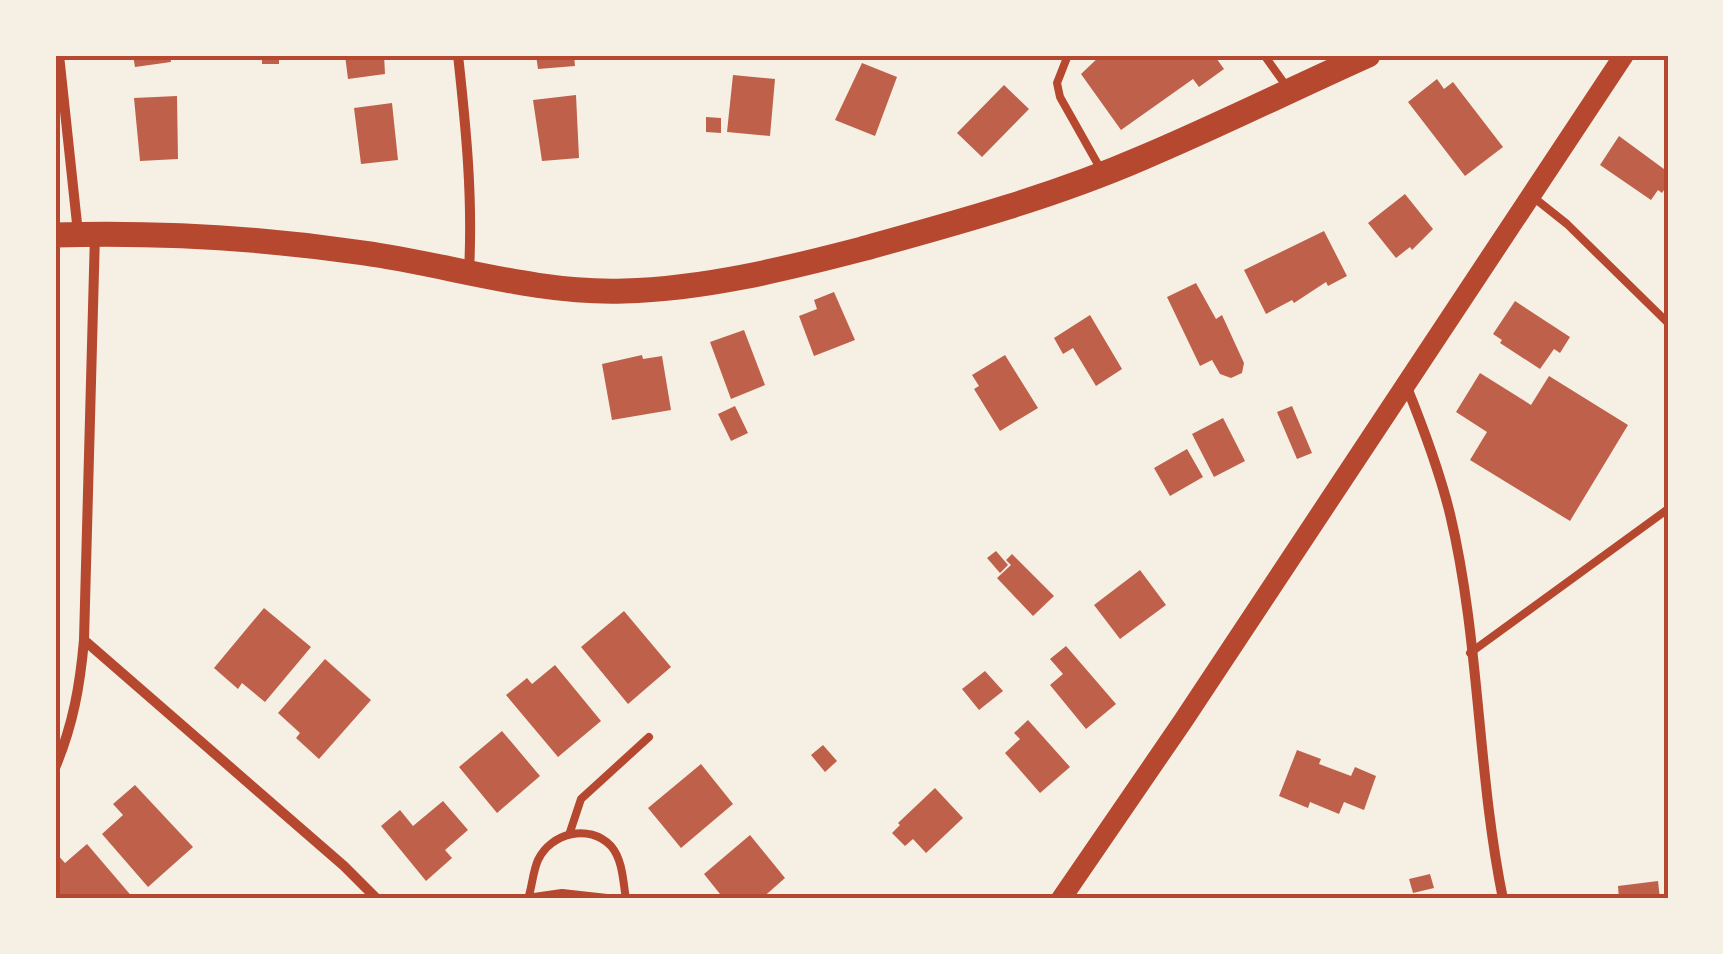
<svg xmlns="http://www.w3.org/2000/svg" width="1723" height="954" font-family="'Source Sans 3',sans-serif">
  <style>
    .building { fill: #bf614a }
    .lines { fill: none; stroke-linecap: round; stroke-linejoin: round }
    .service { stroke: #b5482f; stroke-width: 8 }
    .minor { stroke: #b5482f; stroke-width: 10 }
    .secondary { stroke: #b5482f; stroke-width: 20 }
    .primary { stroke: #b5482f; stroke-width: 25 }
    .neatline { fill: none; stroke: #b5482f; stroke-width: 4 }
  </style>
  <rect width="100%" height="100%" fill="#f6efe4"/>
  <path class="building" d="M 133,55 L 170,55 L 171,62 L 135,67 Z
    M 262,55 L 279,55 L 279,64 L 262,64 Z
    M 345,55 L 384,55 L 385,74 L 348,79 Z
    M 536,55 L 574,55 L 575,66 L 538,69 Z
    M 1101,55 L 1214,55 L 1224,69 L 1199,87 L 1193,79 L 1121,130 L 1081,74 Z
    M 862,63 L 897,77 L 875,136 L 835,120 Z
    M 733,75 L 775,79 L 770,136 L 727,132 Z
    M 1437,79 L 1444,89 L 1453,82 L 1503,147 L 1465,176 L 1408,102 Z
    M 1004,85 L 1029,109 L 982,157 L 957,133 Z
    M 576,95 L 579,158 L 542,161 L 533,100 Z
    M 177,96 L 178,159 L 140,161 L 134,98 Z
    M 392,103 L 398,160 L 361,164 L 354,108 Z
    M 706,117 L 721,118 L 721,133 L 706,132 Z
    M 1619,136 L 1668,172 L 1668,184 L 1662,193 L 1658,190 L 1651,200 L 1600,165 Z
    M 1405,194 L 1433,229 L 1412,250 L 1410,247 L 1396,258 L 1368,223 Z
    M 1324,231 L 1347,276 L 1328,286 L 1326,282 L 1294,303 L 1292,300 L 1266,314 L 1244,270 Z
    M 1196,283 L 1216,319 L 1222,315 L 1244,363 L 1242,373 L 1231,378 L 1220,374 L 1212,360 L 1200,366 L 1167,297 Z
    M 834,292 L 855,340 L 814,356 L 799,316 L 817,309 L 814,300 Z
    M 1515,301 L 1570,337 L 1560,353 L 1554,349 L 1540,369 L 1500,343 L 1502,340 L 1493,334 Z
    M 1090,315 L 1122,369 L 1096,386 L 1073,348 L 1063,354 L 1054,338 Z
    M 744,330 L 765,385 L 731,399 L 710,342 Z
    M 642,355 L 643,359 L 662,356 L 671,410 L 612,420 L 602,364 Z
    M 1005,355 L 1038,408 L 1000,431 L 974,389 L 979,386 L 972,375 Z
    M 1480,373 L 1531,405 L 1549,376 L 1628,425 L 1570,521 L 1470,460 L 1487,432 L 1456,412 Z
    M 735,406 L 748,433 L 731,441 L 718,414 Z
    M 1292,406 L 1312,453 L 1297,459 L 1277,412 Z
    M 1223,418 L 1245,461 L 1214,477 L 1192,434 Z
    M 1187,449 L 1203,477 L 1170,496 L 1154,468 Z
    M 996,551 L 1008,565 L 1000,573 L 987,558 Z
    M 1012,554 L 1054,596 L 1033,616 L 997,578 L 1011,565 L 1006,560 Z
    M 1140,570 L 1166,605 L 1120,639 L 1094,605 Z
    M 264,608 L 311,647 L 265,702 L 242,683 L 238,689 L 214,668 Z
    M 624,611 L 671,667 L 628,704 L 581,647 Z
    M 1066,646 L 1116,704 L 1086,729 L 1050,685 L 1063,674 L 1050,659 Z
    M 325,659 L 371,700 L 319,759 L 296,738 L 300,733 L 278,713 Z
    M 555,665 L 601,721 L 558,757 L 506,695 L 527,678 L 532,684 Z
    M 985,671 L 1003,691 L 979,710 L 962,689 Z
    M 1028,720 L 1070,767 L 1040,793 L 1005,753 L 1020,739 L 1014,733 Z
    M 502,731 L 540,776 L 497,813 L 459,767 Z
    M 823,745 L 837,761 L 825,772 L 811,755 Z
    M 1297,750 L 1321,759 L 1319,764 L 1351,776 L 1355,767 L 1376,776 L 1364,810 L 1344,802 L 1339,814 L 1310,802 L 1308,808 L 1279,796 Z
    M 701,764 L 733,804 L 681,848 L 648,808 Z
    M 135,785 L 193,847 L 148,887 L 102,834 L 123,815 L 113,804 Z
    M 935,788 L 963,818 L 926,853 L 913,839 L 905,846 L 892,833 L 900,825 L 898,823 Z
    M 443,801 L 468,830 L 445,850 L 452,858 L 426,881 L 381,826 L 400,810 L 413,826 Z
    M 750,835 L 785,878 L 761,899 L 724,899 L 704,874 Z
    M 87,844 L 134,899 L 55,897 L 55,852 L 65,863 Z
    M 1430,874 L 1434,888 L 1413,893 L 1409,879 Z
    M 1658,881 L 1660,899 L 1619,899 L 1618,886 Z"/>
  <g class="lines">
    <path class="service" d="M 1068,55 L 1057,83 L 1060,97 L 1100,168
      M 1264,55 L 1287,87
      M 1533,197 L 1567,224 L 1668,323
      M 1470,653 L 1668,509
      M 570,832 L 581,799 L 649,737
      M 528,899 C 532,887 533,871 538,860 C 551,833 589,823 611,846 C 623,860 623,882 626,899"/>
    <path class="minor" d="M 59,55 L 78,233
      M 458,55 C 466,128 473,198 469,271
      M 1406,385 C 1423,427 1439,469 1450,514 C 1480,640 1477,772 1503,899
      M 84,640 L 344,866 L 377,899
      M 55,768 C 73,725 80,686 84,640 L 95,234
      M 527,899 L 562,894 L 607,899"/>
    <path class="secondary" d="M 1061,899 L 1183,721 L 1624,55"/>
    <path class="primary" d="M 55,235 C 158,232 261,238 364,253 C 450,265 536,294 624,291 C 704,289 785,269 862,249 C 956,223 1052,197 1142,158 C 1218,126 1292,89 1368,55"/>
  </g>
  <rect width="1723" height="954" fill="none" stroke="#f6efe4" stroke-width="115"/>
  <rect x="58" y="58" width="1608" height="838" class="neatline"/>
</svg>
